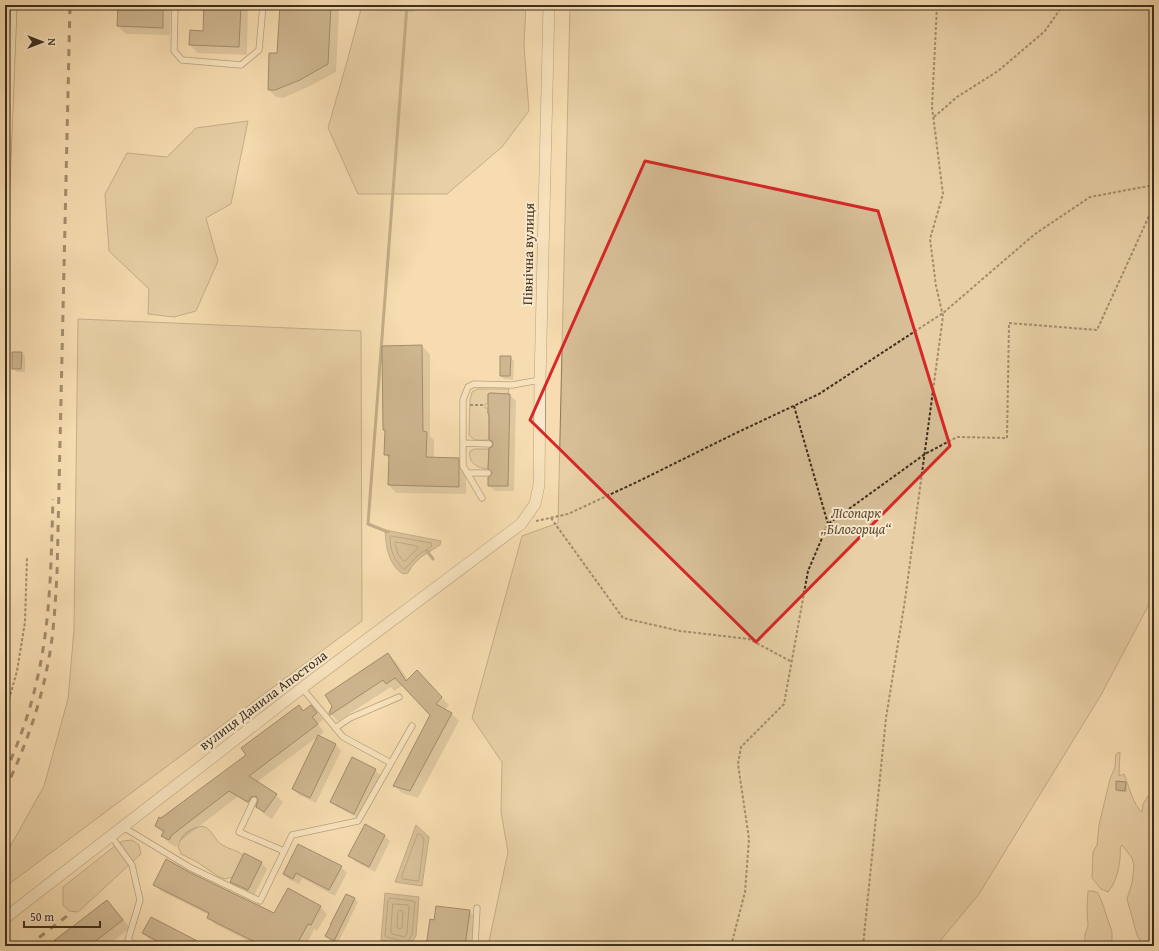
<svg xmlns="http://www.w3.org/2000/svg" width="1159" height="951" font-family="'Gentium Book Plus',serif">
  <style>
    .green { fill: #d7be97; stroke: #8a7659 }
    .water { fill: #b7a17d; stroke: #877356 }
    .shadow { fill: #0003 }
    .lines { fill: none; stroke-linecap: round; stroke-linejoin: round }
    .shore { stroke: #7a684c; stroke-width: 1 }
    .stream { stroke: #877356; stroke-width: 3 }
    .building { fill: #9e8868; stroke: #3e2e1b }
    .lane-casing { stroke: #6c5a40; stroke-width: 7 }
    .street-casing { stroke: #6c5a40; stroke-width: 12 }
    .path { stroke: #3e2e1b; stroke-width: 2; stroke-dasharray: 3 2; stroke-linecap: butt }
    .lane { stroke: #f9e8cc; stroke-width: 5.5 }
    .street { stroke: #f9e8cc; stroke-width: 11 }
    .rail { stroke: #3e2e1b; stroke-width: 3; stroke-dasharray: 7 7; stroke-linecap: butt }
    .marked { fill: none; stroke: #d62828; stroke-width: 3; stroke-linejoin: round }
    .labels { text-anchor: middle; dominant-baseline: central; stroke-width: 4; stroke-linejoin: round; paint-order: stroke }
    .street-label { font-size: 14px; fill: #3e2e1b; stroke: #f9e8cc }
    .park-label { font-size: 14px; font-style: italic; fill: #5d4b34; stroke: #f9e8cc }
  </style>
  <rect width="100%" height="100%" fill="#f6dcb0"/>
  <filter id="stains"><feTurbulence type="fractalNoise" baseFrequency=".005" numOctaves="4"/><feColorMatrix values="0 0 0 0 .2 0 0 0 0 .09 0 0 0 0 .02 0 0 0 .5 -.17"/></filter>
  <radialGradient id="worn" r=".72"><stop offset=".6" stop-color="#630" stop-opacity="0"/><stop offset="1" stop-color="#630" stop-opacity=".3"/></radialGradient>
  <path class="green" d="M 419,5 L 526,5 L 524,45 L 529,111 L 502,147 L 447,194 L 358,194 L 328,128 L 348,58 L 361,9 L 414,11 Z
    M 570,5 L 1154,5 L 1154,595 L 1101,695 L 979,894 L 936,946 L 488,946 L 508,852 L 501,812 L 502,762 L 472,718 L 522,536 L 558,523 Z
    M 248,121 L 231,204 L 206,218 L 218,261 L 196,311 L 174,317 L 148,314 L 149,289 L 109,251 L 105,194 L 127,153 L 167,157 L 196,128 Z
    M 78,319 L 361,331 L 362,621 L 5,887 L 5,856 L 44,786 L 68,699 L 74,629 Z
    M 477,389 L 509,389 L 508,394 L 490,393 L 488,394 L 488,404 L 485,404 L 485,408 L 488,408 L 488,413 L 489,414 L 489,440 C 481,440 474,442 469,435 L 470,400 L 472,392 Z
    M 474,449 L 489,449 L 488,469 C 478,468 468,464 470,451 Z
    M 1120,752 L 1119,776 L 1124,774 C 1128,784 1134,807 1142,812 L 1143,804 L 1148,796 L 1154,797 L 1154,946 L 1143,946 L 1137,935 L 1127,899 L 1132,883 L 1134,866 L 1132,858 L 1122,845 C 1119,849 1121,853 1120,858 C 1119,870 1116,882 1108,892 L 1101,889 L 1092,878 L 1093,852 L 1097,845 L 1099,825 L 1110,779 L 1115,767 L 1116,754 Z
    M 203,826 C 213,830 215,842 224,846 C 235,852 237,848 246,859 L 233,877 L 225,879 L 219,877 L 197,862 L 181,854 L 178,846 C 183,832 189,829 203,826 Z
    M 132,840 L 139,845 L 141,854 L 78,912 L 69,911 L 63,905 L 63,887 L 116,845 L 123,841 Z
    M 1088,891 L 1093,891 L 1098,893 L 1102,902 L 1112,932 L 1112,946 L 1085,946 L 1085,935 L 1088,926 L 1087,909 Z"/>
  <path class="water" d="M 385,530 L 441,541 L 440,545 L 421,557 L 412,566 L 408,573 L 403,574 C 388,564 386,547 385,530 Z
    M 416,825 L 429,837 L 422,886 L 395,882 Z
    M 385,893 L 419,897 L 416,936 L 410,946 L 381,940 Z"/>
  <path class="shadow" d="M 5,5 L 13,5 L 11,7 L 5,156 Z
    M 119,5 L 171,5 L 170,35 L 126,34 L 118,26 Z
    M 205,5 L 248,5 L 247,55 L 198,53 L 190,45 L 204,32 Z
    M 281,5 L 335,5 L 339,9 L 336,72 L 308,87 L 283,98 L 276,97 L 269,90 L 278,54 Z
    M 422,346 L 430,354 L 430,436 L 434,440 L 434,459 L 458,459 L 466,467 L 466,494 L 396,493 L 389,485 L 389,459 L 385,454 Z
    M 21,353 L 25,356 L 25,372 L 17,372 L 13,368 Z
    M 510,357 L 514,361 L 513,380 L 504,379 L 501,376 Z
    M 5,380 L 8,383 L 7,426 L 5,426 Z
    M 510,395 L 516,401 L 514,491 L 495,491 L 489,485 L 493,474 L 493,447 L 494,444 L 490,439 Z
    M 388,655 L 396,662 L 408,680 L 424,679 L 449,705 L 445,710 L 452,714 L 459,721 L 418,798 L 402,793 L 395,786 L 431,715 L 403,685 L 394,691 L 391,687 L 338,721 L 330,713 Z
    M 299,706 L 304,711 L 311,706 L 318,713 L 323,720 L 318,724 L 324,732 L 257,782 L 276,795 L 283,802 L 272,819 L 264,814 L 257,806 L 256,808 L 237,797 L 179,842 L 176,847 L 169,843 L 162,836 L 163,833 L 156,826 L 161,820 L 248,756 Z
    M 318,737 L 336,745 L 341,751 L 316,803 L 299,795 L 293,789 Z
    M 375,770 L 381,776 L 360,819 L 337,807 L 331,802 Z
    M 1126,783 L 1127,785 L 1127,792 L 1118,791 L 1117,789 Z
    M 385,836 L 390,841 L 375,872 L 355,861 L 349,855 Z
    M 261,863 L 267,869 L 254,896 L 237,887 L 231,882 Z
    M 341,867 L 347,873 L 335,896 L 302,878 L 299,884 L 290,880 L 284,874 Z
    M 189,873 L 274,915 L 320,907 L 327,914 L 317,931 L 314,929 L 306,946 L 258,946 L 215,924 L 208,917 L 209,915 L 161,891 L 155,884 Z
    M 346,895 L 355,899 L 358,902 L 338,943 L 329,939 L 326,935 Z
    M 107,901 L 115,909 L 130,928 L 107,946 L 48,946 Z
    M 469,911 L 477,919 L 473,946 L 427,946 L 435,921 Z
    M 143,933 L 204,946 L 163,946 L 149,939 Z"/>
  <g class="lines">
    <path class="shore" d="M 391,536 L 431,543 L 432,546 L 418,555 L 406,568 L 404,569 C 394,561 390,550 390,537 Z
      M 396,542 L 417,546 L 418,548 L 405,561 L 403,561 L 398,554 L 395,544 Z
      M 418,834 L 420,834 L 424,839 L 419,880 L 417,881 L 403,879 L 402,876 Z
      M 393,904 L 395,904 L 408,905 L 409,907 L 407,933 L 405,937 L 392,934 L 391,932 Z
      M 400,910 L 402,911 L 403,912 L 402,927 L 400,929 L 397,927 L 398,912 Z
      M 402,946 C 402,939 393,939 387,937 L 385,936 L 388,900 L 390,898 L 413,901 L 415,902 L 412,935 L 407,943 L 407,946"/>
    <path class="stream" d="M 388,532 L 368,524 L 407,5
      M 427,551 L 433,559"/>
  </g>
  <path class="building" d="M 118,5 L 163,5 L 163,28 L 117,26 Z
    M 204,5 L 241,5 L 239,47 L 189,45 L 190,30 L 203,31 Z
    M 280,5 L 331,5 L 328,64 L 300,80 L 275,90 L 268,90 L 269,53 L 277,53 Z
    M 422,345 L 423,431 L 427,432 L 426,457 L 459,458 L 459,487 L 388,485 L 389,455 L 384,455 L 385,430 L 383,430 L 382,346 Z
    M 12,352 L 22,352 L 21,369 L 12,369 Z
    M 500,356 L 511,356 L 510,376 L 500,376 Z
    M 490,393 L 510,394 L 508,486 L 488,486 L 488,477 L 490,476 L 492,473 L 491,471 L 488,469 L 489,448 L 492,447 L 493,444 L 492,441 L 489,440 L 489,414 L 488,414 L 488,394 Z
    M 388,653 L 406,681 L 417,670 L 442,697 L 436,704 L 452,713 L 410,791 L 393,786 L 430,715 L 395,678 L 386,684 L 383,680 L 330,715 L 329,713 L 332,706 L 325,695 Z
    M 299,705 L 303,711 L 311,705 L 317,713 L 312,717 L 318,724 L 249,776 L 277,794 L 264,812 L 256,807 L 258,800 L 256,796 L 251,797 L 248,802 L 229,791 L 172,835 L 169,840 L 161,836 L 164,831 L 155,826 L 159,817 L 161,818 L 246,755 L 241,748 Z
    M 318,735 L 336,744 L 310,798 L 292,789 Z
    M 352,757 L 376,769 L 354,814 L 330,802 Z
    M 1116,781 L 1126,782 L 1125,791 L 1116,790 Z
    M 365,824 L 385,835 L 369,867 L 348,856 Z
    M 298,844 L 342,866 L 329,890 L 296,873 L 293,879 L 283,874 Z
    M 244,853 L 262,862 L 248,890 L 230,882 Z
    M 166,859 L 189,872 L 274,913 L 288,888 L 321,906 L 311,925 L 308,924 L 296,946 L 263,946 L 207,918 L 209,913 L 153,885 Z
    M 346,894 L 355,898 L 334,941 L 325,936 L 331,925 L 330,925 Z
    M 107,900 L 123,920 L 89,946 L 47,946 Z
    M 436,906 L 470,910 L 465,946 L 426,946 L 430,919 L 434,920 Z
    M 151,917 L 207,946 L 167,946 L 142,933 Z"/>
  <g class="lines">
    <g class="lane-casing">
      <path id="lane" d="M 175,5 L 174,51 L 182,60 L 241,65 L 259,50 L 263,5
        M 5,211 L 6,207 L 14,5
        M 463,443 L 489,444
        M 467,473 L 488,473
        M 482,498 L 463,466 L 463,400 L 468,387 L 474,384 L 512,385 L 540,380
        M 302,688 L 343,737 L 391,763
        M 335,728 L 350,718 L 399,697
        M 254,800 L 239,832 L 284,851
        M 123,827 L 191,868 L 260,901 L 292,835 L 358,821 L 412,726
        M 111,836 L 132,865 L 140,900 L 128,940 L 136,946
        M 475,946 L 477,908"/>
    </g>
    <g class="street-casing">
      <path id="street" d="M 5,918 L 302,688 L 521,524 L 535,504 L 539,485 L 540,380 L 549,5"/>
    </g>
    <path class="path" d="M 934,117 L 957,97 L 998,71 L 1045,31 L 1063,5
      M 5,227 L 7,231 L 7,292 L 5,315
      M 470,405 L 484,405
      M 794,406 L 828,524
      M 551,518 L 623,618 L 680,631 L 749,639 L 792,662
      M 536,521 L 568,514 L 637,482 L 734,434 L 819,394 L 943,313 L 1035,234 L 1090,197 L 1154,185
      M 5,714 L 17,671 L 25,622 L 27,557
      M 731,946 L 745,892 L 749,839 L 738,764 L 741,747 L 784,704 L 808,571 L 828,524 L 925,454 L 957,437 L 1007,438 L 1009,323 L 1097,330 L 1154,205
      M 863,946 L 886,718 L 905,600 L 943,316 L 936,286 L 930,239 L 943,194 L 932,107 L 937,5"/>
    <use href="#lane" class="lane"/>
    <use href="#street" class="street"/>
    <path class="rail" d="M 5,773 C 18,744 29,715 36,684 C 51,623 51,561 53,499
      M 5,790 C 24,750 40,707 48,663 C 54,634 55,604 57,575 L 70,5
      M 28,946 L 67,916"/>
  </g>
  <path d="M0 0H1159V951H0ZM 645,161 L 878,211 L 950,446 L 756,642 L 530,420 Z" fill="#f6dcb0" fill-opacity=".55" fill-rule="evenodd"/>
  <path class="marked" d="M 645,161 L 878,211 L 950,446 L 756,642 L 530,420 Z"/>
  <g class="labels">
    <g class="street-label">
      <text transform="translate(528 254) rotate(-89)">Північна вулиця</text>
      <text transform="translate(263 700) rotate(-37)">вулиця Данила Апостола</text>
    </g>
    <g class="park-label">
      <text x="856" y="513">Лісопарк<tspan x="856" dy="16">„Білогорща“</tspan></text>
    </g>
  </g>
  <rect width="1159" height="951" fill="none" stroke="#f6dcb0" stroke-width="20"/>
  <rect x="6" y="6" width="1147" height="939" fill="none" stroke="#3e2e1b" stroke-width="2"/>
  <rect x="10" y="10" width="1139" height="931" fill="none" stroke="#3e2e1b"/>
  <g transform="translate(42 42) rotate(90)" stroke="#f9e8cc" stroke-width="3" paint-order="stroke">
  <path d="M0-3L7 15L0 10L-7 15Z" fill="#3e2e1b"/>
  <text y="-6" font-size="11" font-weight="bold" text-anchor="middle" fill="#3e2e1b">N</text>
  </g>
  <path d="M24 921v6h76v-6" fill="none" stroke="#3e2e1b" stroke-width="2"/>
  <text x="30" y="921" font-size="12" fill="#3e2e1b" stroke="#f9e8cc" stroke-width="3" paint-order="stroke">50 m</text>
  <rect width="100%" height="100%" filter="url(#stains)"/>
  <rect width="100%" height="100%" fill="url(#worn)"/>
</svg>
